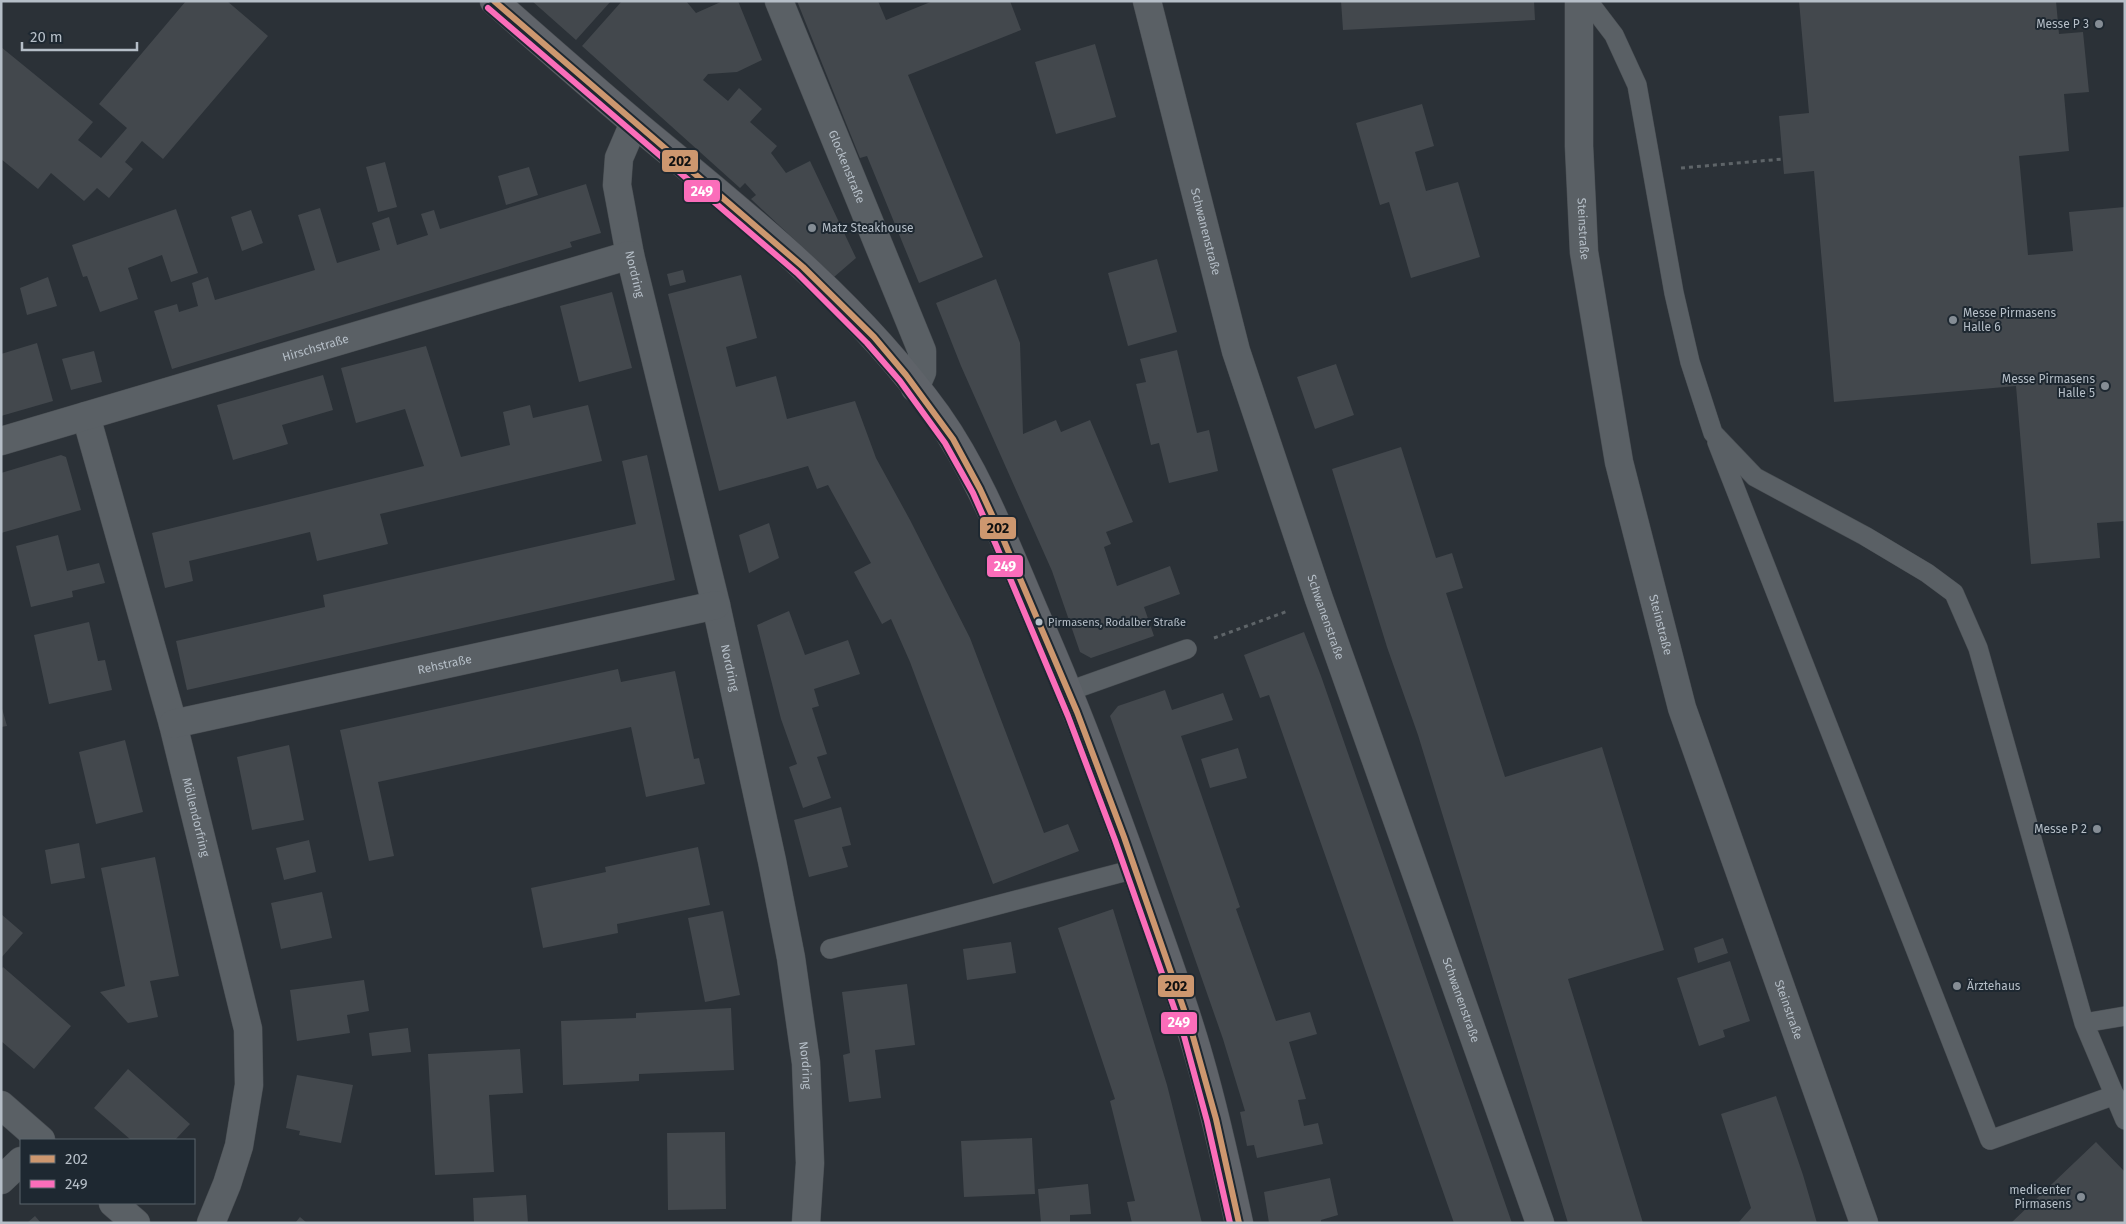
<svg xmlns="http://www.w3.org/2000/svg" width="2126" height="1224" font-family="'Fira Sans',sans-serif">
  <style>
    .building { fill: #43484d }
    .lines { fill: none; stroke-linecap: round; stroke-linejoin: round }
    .lane-casing { stroke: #484d52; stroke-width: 20 }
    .street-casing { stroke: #484d52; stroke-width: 29 }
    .secondary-casing { stroke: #484d52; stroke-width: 29 }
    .path { stroke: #5e6468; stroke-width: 3; stroke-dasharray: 4 4; stroke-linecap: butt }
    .lane { stroke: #5a6065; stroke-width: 19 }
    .street { stroke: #5a6065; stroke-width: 28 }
    .secondary { stroke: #5f6369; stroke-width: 28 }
    .bus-1-casing { stroke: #1e2831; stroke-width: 10 }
    .bus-2-casing { stroke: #1e2831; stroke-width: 10 }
    .bus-1 { stroke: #cd976f; stroke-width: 6 }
    .bus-2 { stroke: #fb6dba; stroke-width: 6 }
    .poi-dot { fill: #858d95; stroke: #1e2831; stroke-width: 2 }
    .bus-dot { fill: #b5bec7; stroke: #1e2831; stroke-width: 2 }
    .labels { text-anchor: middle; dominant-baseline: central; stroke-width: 4; stroke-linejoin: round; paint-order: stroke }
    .bus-label { font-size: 11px; fill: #b5bec7; stroke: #1e2831; text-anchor: start }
    .poi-label { font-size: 12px; fill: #b5bec7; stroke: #1e2831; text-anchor: end }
    .street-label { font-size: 12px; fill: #b5bec7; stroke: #1e2831 }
    .line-badge { stroke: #1e2831; stroke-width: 2 }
    .badge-label { font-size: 14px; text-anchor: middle; font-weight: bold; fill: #fff }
    .pale-badge-label { font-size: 14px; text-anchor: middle; font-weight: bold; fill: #111 }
  </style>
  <rect width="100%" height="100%" fill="#2b3137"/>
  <path class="building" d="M 186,1 L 227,1 L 268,36 L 163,159 L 142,141 L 125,162 L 133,169 L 109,198 L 97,188 L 84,201 L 51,173 L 38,189 L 1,159 L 1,47 L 93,122 L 78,140 L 101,158 L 127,128 L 99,104 Z
    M 532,1 L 611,1 L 576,40 Z
    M 622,1 L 686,1 L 696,13 L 723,1 L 738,1 L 762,60 L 737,72 L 708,74 L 703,80 L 728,101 L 739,88 L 762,109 L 750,122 L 777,146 L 771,153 L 786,173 L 810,161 L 856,258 L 834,277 L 751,199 L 756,195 L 745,183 L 740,188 L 582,46 Z
    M 797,1 L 878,1 L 886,20 L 933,1 L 1010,1 L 1021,30 L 908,75 L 983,257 L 919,283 L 867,156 L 860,158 Z
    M 1341,1 L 1534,1 L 1535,20 L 1343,30 Z
    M 1799,1 L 2056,1 L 2059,34 L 2083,32 L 2089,92 L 2064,94 L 2069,151 L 2019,156 L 2028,255 L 2073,251 L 2069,212 L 2125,207 L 2125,521 L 2097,523 L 2100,558 L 2031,564 L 2016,386 L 1834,402 L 1814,171 L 1784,174 L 1779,116 L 1809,113 Z
    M 1095,44 L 1116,117 L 1056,134 L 1035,62 Z
    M 1422,104 L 1434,146 L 1415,152 L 1426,191 L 1458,182 L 1480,257 L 1411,278 L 1389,202 L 1380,205 L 1356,123 Z
    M 385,162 L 397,207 L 378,212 L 366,167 Z
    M 529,167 L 538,195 L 506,205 L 498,176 Z
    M 586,184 L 601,233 L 570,242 L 572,247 L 172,369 L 154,311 L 177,304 L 179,312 L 198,306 L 192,283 L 208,277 L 215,300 L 315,270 L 298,215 L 320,208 L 337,263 L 380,250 L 372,223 L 389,217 L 397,245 L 428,235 L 421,214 L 434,210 L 440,229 Z
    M 176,209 L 198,273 L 171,282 L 162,255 L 128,268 L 138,299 L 100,312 L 87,276 L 83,277 L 72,245 Z
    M 251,210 L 263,243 L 242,251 L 231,217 Z
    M 1157,259 L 1177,332 L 1128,346 L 1108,273 Z
    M 683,270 L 686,282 L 670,286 L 667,274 Z
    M 741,275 L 757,338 L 726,347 L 736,387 L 776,376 L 787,419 L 855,401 L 876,458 L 910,520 L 970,638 L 1044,833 L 1068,824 L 1079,851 L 993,884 L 910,662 L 891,619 L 882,624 L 854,572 L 871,563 L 828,485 L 817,489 L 808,466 L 719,491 L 668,294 Z
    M 48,277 L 57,306 L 27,315 L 20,288 Z
    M 996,279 L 1020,343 L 1023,434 L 1056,420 L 1061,432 L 1090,420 L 1133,522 L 1106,532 L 1111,544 L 1104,547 L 1117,586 L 1170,566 L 1180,594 L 1144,607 L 1154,636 L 1091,658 L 1080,652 L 1052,571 L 961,366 L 936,303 Z
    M 612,292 L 632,368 L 579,382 L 560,306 Z
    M 37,343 L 53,401 L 1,416 L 1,354 Z
    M 426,346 L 461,457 L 510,445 L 503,412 L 530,405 L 533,418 L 588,405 L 602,461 L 380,514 L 388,544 L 317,561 L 310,532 L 189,561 L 193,581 L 165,588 L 152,533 L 424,466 L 405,409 L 356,423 L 341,368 Z
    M 1177,350 L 1197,433 L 1209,430 L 1218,471 L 1169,483 L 1159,443 L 1151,445 L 1136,384 L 1146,382 L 1140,359 Z
    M 94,351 L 102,382 L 71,390 L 62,359 Z
    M 1336,364 L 1354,415 L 1315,429 L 1297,377 Z
    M 323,375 L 333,410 L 282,425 L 288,444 L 233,460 L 217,405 Z
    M 1401,447 L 1436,558 L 1452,553 L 1463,588 L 1446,593 L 1505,777 L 1602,747 L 1664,950 L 1568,979 L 1643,1223 L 1568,1223 L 1418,735 L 1387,647 L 1332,469 Z
    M 61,455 L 66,457 L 81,510 L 1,533 L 1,473 Z
    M 647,455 L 675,580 L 187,690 L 176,641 L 325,607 L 323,595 L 636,524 L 622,461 Z
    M 769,523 L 779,558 L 749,573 L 739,535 Z
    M 58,535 L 67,571 L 99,563 L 105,583 L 72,591 L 73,597 L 31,607 L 16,546 Z
    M 789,611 L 805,655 L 848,640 L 860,674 L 814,689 L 819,706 L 812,708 L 827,754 L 817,757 L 831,798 L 803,808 L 789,767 L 797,764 L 781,719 L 757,625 Z
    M 89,622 L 98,661 L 105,660 L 112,690 L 49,704 L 34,635 Z
    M 1304,632 L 1321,676 L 1512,1223 L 1454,1223 L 1269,695 L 1260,698 L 1244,655 Z
    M 618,669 L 621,682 L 675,671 L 694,759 L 699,758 L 705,784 L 646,797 L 631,727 L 378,782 L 394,856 L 369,861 L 340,730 Z
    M 1165,690 L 1172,710 L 1223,693 L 1233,720 L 1181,736 L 1240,907 L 1236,909 L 1276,1021 L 1310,1012 L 1317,1034 L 1289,1042 L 1306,1099 L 1298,1100 L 1304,1126 L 1318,1123 L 1323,1144 L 1257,1158 L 1254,1145 L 1247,1146 L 1240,1112 L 1245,1111 L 1223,1039 L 1110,716 L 1118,706 Z
    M 1,705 L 7,726 L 1,727 Z
    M 125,740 L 143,812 L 96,824 L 79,752 Z
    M 289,745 L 304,820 L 252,830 L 237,757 Z
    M 1238,748 L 1247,778 L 1210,788 L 1201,759 Z
    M 841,807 L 851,845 L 842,847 L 848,867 L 809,877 L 794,820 Z
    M 309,840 L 316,872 L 284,880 L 276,848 Z
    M 79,843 L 85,878 L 51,884 L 45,850 Z
    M 698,847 L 710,905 L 617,924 L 618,933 L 543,948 L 531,888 L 606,872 L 605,867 Z
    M 155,857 L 179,976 L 150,981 L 158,1017 L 128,1023 L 100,992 L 125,986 L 101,868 Z
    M 322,892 L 332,938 L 281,949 L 271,903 Z
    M 1113,909 L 1167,1085 L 1202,1223 L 1132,1223 L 1127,1202 L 1135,1201 L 1110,1101 L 1115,1099 L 1058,928 Z
    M 723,911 L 740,995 L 705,1002 L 688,918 Z
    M 1,914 L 23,933 L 1,958 Z
    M 1723,938 L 1728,953 L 1698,963 L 1694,948 Z
    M 1011,942 L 1016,973 L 967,980 L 963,949 Z
    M 1730,961 L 1750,1021 L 1723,1030 L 1725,1037 L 1699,1046 L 1677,978 Z
    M 3,967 L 71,1026 L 34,1069 L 1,1041 L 1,970 Z
    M 364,980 L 369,1011 L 347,1015 L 350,1033 L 297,1041 L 290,990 Z
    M 907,984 L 915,1045 L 875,1050 L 881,1098 L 849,1102 L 843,1055 L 850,1053 L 842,992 Z
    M 731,1008 L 734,1070 L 639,1074 L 639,1081 L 563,1085 L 561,1021 L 636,1018 L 636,1013 Z
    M 408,1028 L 411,1052 L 372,1056 L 369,1033 Z
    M 520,1049 L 523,1093 L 489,1095 L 494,1172 L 435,1175 L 428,1054 Z
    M 128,1069 L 190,1124 L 175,1140 L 131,1140 L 94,1108 Z
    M 297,1075 L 353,1085 L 341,1143 L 299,1135 L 300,1131 L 286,1128 Z
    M 1776,1096 L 1803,1175 L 1817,1223 L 1738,1223 L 1751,1208 L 1721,1114 Z
    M 725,1132 L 726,1209 L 668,1210 L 667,1133 Z
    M 1032,1138 L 1035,1194 L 964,1197 L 961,1141 Z
    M 2096,1142 L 2125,1172 L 2125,1223 L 2011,1223 Z
    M 1330,1178 L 1338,1215 L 1321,1220 L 1321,1223 L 1269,1223 L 1264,1192 Z
    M 1088,1184 L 1091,1214 L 1070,1215 L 1070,1223 L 1041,1223 L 1038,1189 Z
    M 526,1195 L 528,1223 L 474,1223 L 473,1198 Z
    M 35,1216 L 41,1223 L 27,1223 Z
    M 300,1217 L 307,1223 L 295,1223 Z"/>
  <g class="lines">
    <g class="lane-casing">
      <path id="lane" d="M 1588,1 L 1614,35 L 1637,85 L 1674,293 L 1690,362 L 1713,433 L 1755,477 L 1865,536 L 1927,573 L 1954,593 L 1978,648 L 2084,1023 L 2125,1016
        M 1717,442 L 1990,1140 L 2115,1095
        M 1069,691 L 1187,649
        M 830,949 L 1135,869
        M 2084,1023 L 2125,1120"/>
    </g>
    <g class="street-casing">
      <g id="street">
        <path id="s1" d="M 779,1 L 922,351 L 922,372 L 915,388"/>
        <path id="s2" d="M 1147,1 L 1236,351 L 1319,599 L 1540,1223"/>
        <path id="s3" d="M 1579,1 L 1579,146 L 1584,252 L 1619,462 L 1682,708 L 1864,1223"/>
        <path id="s4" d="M 634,123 L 619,158 L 617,185 L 630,255 L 716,605 L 772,861 L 791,958 L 806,1063 L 810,1163 L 806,1223"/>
        <path id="s5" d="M 86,416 L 173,724 L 248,1029 L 249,1085 L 239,1146 L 227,1184 L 211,1223"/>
        <path id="s6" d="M 1,441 L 630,255"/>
        <path id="s7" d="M 173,724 L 716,605"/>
        <path d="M 1,1105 L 41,1140"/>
        <path d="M 1,1180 L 21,1161"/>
        <path d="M 113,1203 L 136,1223"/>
      </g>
    </g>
    <g class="secondary-casing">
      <path id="secondary" d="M 494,1 C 546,47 598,93 651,137 C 753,221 859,306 937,415 C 981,477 1008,551 1038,620 C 1074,702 1105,784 1135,868 C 1157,931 1181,993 1199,1057 C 1215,1112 1227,1167 1239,1223"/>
    </g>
    <path class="path" d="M 1681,168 L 1783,159
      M 1214,638 L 1288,611"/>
    <use href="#lane" class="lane"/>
    <use href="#street" class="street"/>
    <use href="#secondary" class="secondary"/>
    <g class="bus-1-casing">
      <path id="bus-1" d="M 494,1 L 803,267 L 874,337 L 906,375 L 953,439 L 980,489 L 1004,541 L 1077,712 L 1124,837 L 1192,1033 L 1216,1119 L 1239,1223"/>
    </g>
    <g class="bus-2-casing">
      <path id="bus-2" d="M 488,8 L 797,273 L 867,343 L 900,381 L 945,443 L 973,493 L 996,545 L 1068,716 L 1115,840 L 1184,1036 L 1207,1121 L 1230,1223"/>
    </g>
    <use href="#bus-1" class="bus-1"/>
    <use href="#bus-2" class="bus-2"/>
  </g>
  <g class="poi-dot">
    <circle cx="2099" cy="24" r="5"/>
    <circle cx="812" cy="228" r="5"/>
    <circle cx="1953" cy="320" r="5"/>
    <circle cx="2105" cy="386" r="5"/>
    <circle cx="2097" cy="829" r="5"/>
    <circle cx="1957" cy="986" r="5"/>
    <circle cx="2081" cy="1197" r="5"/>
  </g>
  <circle class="bus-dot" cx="1039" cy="622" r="4.5"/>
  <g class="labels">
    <g class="bus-label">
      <text x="1048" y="622">Pirmasens, Rodalber Straße</text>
    </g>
    <g class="poi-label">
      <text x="2089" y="24">Messe P 3</text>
      <text x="822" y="228" text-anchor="start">Matz Steakhouse</text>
      <text x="1963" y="313" text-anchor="start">Messe Pirmasens<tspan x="1963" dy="14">Halle 6</tspan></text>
      <text x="2095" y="379">Messe Pirmasens<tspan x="2095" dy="14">Halle 5</tspan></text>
      <text x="2087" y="829">Messe P 2</text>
      <text x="1967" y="986" text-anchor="start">Ärztehaus</text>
      <text x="2071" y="1190">medicenter<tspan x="2071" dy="14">Pirmasens</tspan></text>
    </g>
    <g class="street-label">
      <text stroke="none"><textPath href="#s1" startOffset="179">Glockenstraße</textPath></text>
      <text stroke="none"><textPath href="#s3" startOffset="228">Steinstraße</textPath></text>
      <text stroke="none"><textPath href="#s2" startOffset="238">Schwanenstraße</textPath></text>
      <text stroke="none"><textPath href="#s4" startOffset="156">Nordring</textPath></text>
      <text stroke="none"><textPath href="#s6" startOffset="328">Hirschstraße</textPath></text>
      <text stroke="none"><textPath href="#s2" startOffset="642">Schwanenstraße</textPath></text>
      <text stroke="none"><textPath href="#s3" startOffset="632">Steinstraße</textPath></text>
      <text stroke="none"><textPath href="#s7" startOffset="278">Rehstraße</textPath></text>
      <text stroke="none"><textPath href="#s4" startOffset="561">Nordring</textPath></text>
      <text stroke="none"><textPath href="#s5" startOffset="416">Möllendorfring</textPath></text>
      <text stroke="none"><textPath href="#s2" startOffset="1048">Schwanenstraße</textPath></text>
      <text stroke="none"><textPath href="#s3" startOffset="1038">Steinstraße</textPath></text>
      <text stroke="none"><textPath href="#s4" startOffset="966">Nordring</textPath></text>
    </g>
  </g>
  <g class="line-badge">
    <rect x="661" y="149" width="38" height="24" rx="5" fill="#cd976f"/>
    <rect x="683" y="179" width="38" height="24" rx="5" fill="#fb6dba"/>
    <rect x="979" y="516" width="38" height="24" rx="5" fill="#cd976f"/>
    <rect x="986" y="554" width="38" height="24" rx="5" fill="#fb6dba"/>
    <rect x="1157" y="974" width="38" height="24" rx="5" fill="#cd976f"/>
    <rect x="1160" y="1011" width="38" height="24" rx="5" fill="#fb6dba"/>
  </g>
  <g class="badge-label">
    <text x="702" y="196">249</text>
    <text x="1005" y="571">249</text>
    <text x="1179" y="1027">249</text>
  </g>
  <g class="pale-badge-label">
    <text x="680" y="166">202</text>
    <text x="998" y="533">202</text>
    <text x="1176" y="991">202</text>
  </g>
  <rect width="2126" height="1224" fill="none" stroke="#b5bec7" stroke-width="5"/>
  <rect x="20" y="1139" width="175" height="65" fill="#1e2831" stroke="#5a646d"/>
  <rect x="30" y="1155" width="25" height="8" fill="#cd976f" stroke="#5a646d"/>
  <text x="65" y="1164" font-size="15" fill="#b5bec7">202</text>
  <rect x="30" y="1180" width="25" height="8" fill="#fb6dba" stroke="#5a646d"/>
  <text x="65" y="1189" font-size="15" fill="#b5bec7">249</text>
  <path d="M22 42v8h115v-8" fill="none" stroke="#b5bec7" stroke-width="2.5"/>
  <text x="30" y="42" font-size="15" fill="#b5bec7" stroke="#1e2831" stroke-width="4" paint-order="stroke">20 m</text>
</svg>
